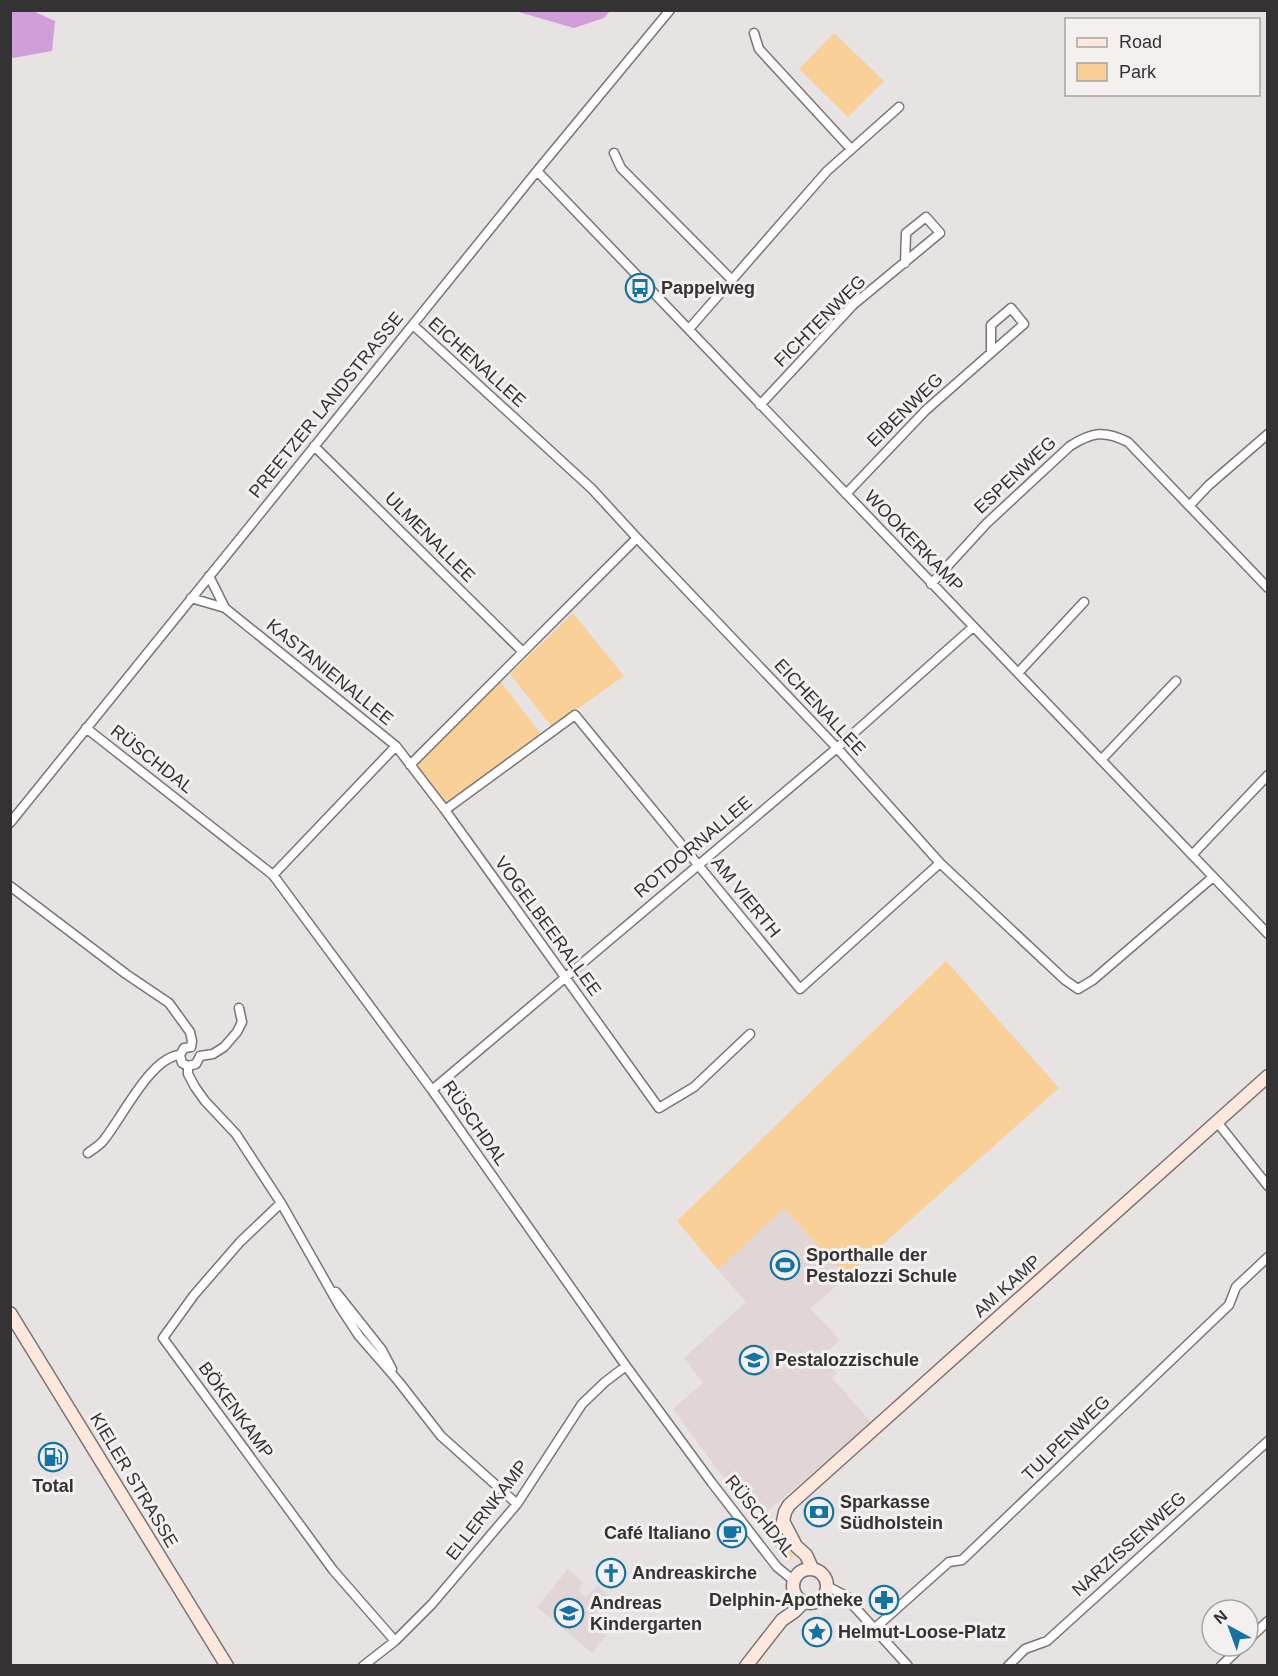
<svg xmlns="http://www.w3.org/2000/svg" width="1278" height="1676" font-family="Helvetica,sans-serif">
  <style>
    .built { fill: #e2d5d5 }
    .green { fill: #f8d098 }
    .water { fill: #d29eda }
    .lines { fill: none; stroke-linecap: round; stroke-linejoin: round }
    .street-casing { stroke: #797575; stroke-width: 11 }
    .secondary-casing { stroke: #797575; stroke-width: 15 }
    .street { stroke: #fff; stroke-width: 8 }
    .secondary { stroke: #fee8de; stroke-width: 12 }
    .labels { text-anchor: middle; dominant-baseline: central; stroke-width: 6; stroke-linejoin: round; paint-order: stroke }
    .poi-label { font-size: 18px; font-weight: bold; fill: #343232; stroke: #f4f0f0; text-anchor: start }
    .street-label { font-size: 18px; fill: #343232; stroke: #f4f0f0 }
  </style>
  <rect width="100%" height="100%" fill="#e7e3e3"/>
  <path class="built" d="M 784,1208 L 846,1277 L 810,1309 L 840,1340 L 821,1357 L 826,1363 L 828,1362 L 837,1373 L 832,1378 L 872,1423 L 763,1515 L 732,1481 L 728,1484 L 673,1409 L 703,1383 L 684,1358 L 746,1302 L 718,1270 Z
    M 568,1569 L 584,1583 L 578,1590 L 585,1597 L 598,1586 L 609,1596 L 590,1621 L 592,1625 L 606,1636 L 592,1653 L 537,1607 Z"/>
  <path class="green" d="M 834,33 L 884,81 L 848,117 L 799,69 Z
    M 573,613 L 624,676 L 552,727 L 510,674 Z
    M 500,681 L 541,734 L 446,803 L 417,765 Z
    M 946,961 L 1059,1088 L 846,1277 L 784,1208 L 718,1270 L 677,1221 Z
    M 772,1514 C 773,1530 787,1543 793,1557 L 787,1562 L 759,1526 Z"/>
  <path class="water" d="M 11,10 L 33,11 L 55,21 L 52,51 L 13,58 L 11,56 Z
    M 515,11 L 610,11 L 604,18 L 574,28 Z"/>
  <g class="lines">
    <g class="street-casing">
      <path id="street" d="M 754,33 L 759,49 L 851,149
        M 614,153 L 621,168 L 732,280
        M 537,171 L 1268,934
        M 413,325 L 592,489 L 637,538 L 837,748 L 940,863 L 1065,980 L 1078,989 L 1093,980 L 1213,877
        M 689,329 L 827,171 L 899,107
        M 760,405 L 853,305 L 940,233 L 926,217 L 906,233 L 905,263
        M 314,446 L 523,652
        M 846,494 L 926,410 L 1024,324 L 1011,308 L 991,325 L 991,353
        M 1189,506 L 1209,485 L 1268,434
        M 209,576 L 225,608
        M 931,584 L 987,523 L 1070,446 C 1092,432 1104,430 1128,442 L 1268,588
        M 191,598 L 225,608 L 396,746 L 445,810 L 659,1108 L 694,1087 L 750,1034
        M 1018,673 L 1084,602
        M 86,728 L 273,875 L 432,1090 L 626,1366 L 712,1483 L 777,1567 L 793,1580
        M 1101,760 L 1176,681
        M 410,765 L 637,538
        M 445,810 L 575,715 L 800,989 L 940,863
        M 10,823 L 537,171 L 670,10
        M 1192,855 L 1268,775
        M 273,875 L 396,746
        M 10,886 L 126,974 L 169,1003 L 190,1032 L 192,1041 L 191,1047
        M 180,1055 L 182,1063 L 188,1066 L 188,1074 L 195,1087 L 205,1101 L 236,1134 L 281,1203 L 340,1307 L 359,1336 L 399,1382 L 441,1436 L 517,1504
        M 200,1056 L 213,1054 L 224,1047 L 237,1032 L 242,1022 L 239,1008
        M 188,1066 L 196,1064 L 200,1056
        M 432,1090 L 837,748 L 973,627
        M 1217,1122 L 1268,1186
        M 88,1153 C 93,1149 99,1146 103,1141 C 121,1120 150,1057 180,1055 L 184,1048 L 191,1047
        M 281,1203 L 240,1242 L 194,1295 L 163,1338 L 333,1570 L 395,1641
        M 336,1292 L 382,1350 L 392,1369
        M 827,1586 L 848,1597 L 852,1604 L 908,1666
        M 822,1597 L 852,1604
        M 875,1628 L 949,1562 L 962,1560 L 1229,1305 L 1236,1287 L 1268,1257
        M 1248,1640 L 1268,1621
        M 363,1666 L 395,1641 L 432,1604 L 517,1504 L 582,1404 L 605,1382 L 626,1366
        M 1008,1666 L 1025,1649 L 1047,1641 L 1268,1441
        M 1221,1666 L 1242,1646"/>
    </g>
    <g class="secondary-casing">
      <path id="secondary" d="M 10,1313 L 227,1666
        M 812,1568 L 806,1555 L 796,1546 L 783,1521 L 785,1512 L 789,1505 L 1268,1076
        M793 1586a17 17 0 1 1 34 0a17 17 0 1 1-34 0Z
        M 746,1666 L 782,1620 L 795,1611 L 804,1602"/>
    </g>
    <use href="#street" class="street"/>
    <use href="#secondary" class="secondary"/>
  </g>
  <defs>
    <g id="bus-ring" transform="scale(1.5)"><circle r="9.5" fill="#f4f0f0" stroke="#1473a1" stroke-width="1.5"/><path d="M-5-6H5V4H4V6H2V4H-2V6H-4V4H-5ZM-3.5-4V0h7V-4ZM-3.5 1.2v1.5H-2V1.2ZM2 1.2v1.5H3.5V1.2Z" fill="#1473a1"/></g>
    <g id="stadium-ring" transform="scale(1.5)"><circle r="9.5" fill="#f4f0f0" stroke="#1473a1" stroke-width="1.5"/><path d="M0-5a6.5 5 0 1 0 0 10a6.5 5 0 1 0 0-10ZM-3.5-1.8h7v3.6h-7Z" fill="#1473a1"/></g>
    <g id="school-ring" transform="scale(1.5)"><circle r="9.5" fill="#f4f0f0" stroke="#1473a1" stroke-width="1.5"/><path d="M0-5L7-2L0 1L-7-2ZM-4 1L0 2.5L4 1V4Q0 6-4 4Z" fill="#1473a1"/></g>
    <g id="fuel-ring" transform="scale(1.5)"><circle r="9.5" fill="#f4f0f0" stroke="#1473a1" stroke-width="1.5"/><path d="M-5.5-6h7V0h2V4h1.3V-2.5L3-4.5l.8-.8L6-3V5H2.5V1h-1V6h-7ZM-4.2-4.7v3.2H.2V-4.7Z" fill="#1473a1"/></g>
    <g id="bank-ring" transform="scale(1.5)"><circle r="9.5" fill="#f4f0f0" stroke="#1473a1" stroke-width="1.5"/><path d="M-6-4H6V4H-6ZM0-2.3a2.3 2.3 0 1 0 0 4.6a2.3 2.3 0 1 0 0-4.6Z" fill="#1473a1"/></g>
    <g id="cafe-ring" transform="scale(1.5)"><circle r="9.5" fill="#f4f0f0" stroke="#1473a1" stroke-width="1.5"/><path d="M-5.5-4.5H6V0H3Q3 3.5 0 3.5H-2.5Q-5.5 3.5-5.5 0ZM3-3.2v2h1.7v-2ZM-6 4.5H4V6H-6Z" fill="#1473a1"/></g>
    <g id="church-ring" transform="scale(1.5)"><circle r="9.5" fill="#f4f0f0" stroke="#1473a1" stroke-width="1.5"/><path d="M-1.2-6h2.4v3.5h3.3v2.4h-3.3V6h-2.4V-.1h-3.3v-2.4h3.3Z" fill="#1473a1"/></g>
    <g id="pharmacy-ring" transform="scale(1.5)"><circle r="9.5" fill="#f4f0f0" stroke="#1473a1" stroke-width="1.5"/><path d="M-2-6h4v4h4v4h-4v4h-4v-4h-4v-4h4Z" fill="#1473a1"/></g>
    <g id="sight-ring" transform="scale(1.5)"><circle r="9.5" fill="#f4f0f0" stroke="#1473a1" stroke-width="1.5"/><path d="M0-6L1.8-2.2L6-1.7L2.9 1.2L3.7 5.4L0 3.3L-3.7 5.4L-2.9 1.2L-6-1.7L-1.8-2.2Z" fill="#1473a1"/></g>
  </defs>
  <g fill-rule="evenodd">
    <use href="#bus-ring" x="640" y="288"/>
    <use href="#stadium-ring" x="785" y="1265"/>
    <use href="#school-ring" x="754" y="1360"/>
    <use href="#fuel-ring" x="53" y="1457"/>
    <use href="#bank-ring" x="819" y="1512"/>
    <use href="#cafe-ring" x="732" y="1533"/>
    <use href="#church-ring" x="611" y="1573"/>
    <use href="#pharmacy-ring" x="884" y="1600"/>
    <use href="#school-ring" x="569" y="1613"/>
    <use href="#sight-ring" x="817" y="1632"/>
  </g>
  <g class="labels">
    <g class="poi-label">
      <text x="661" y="288">Pappelweg</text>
      <text x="806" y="1255">Sporthalle der<tspan x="806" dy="21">Pestalozzi Schule</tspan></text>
      <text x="775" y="1360">Pestalozzischule</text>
      <text x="53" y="1486" text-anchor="middle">Total</text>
      <text x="840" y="1502">Sparkasse<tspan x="840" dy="21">Südholstein</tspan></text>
      <text x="711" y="1533" text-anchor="end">Café Italiano</text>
      <text x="632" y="1573">Andreaskirche</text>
      <text x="863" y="1600" text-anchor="end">Delphin-Apotheke</text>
      <text x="590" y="1603">Andreas<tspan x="590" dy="21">Kindergarten</tspan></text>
      <text x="838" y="1632">Helmut-Loose-Platz</text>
    </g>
    <g class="street-label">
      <text transform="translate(820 321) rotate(-45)">FICHTENWEG</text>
      <text transform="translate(477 362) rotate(42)">EICHENALLEE</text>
      <text transform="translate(326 405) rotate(-51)">PREETZER LANDSTRASSE</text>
      <text transform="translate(905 410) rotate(-44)">EIBENWEG</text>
      <text transform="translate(1015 475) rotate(-43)">ESPENWEG</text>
      <text transform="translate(430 537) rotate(45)">ULMENALLEE</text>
      <text transform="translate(914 541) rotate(46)">WOOKERKAMP</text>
      <text transform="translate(330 672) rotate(39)">KASTANIENALLEE</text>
      <text transform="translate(820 707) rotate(47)">EICHENALLEE</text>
      <text transform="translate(152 759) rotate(38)">RÜSCHDAL</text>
      <text transform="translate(693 847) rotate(-40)">ROTDORNALLEE</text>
      <text transform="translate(746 897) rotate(51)">AM VIERTH</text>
      <text transform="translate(548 926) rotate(54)">VOGELBEERALLEE</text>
      <text transform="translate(475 1123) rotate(55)">RÜSCHDAL</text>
      <text transform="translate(1007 1286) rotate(-42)">AM KAMP</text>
      <text transform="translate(236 1410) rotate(54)">BÖKENKAMP</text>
      <text transform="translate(1066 1438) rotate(-44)">TULPENWEG</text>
      <text transform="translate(134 1480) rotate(59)">KIELER STRASSE</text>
      <text transform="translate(487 1510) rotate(-52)">ELLERNKAMP</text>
      <text transform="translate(760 1516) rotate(51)">RÜSCHDAL</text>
      <text transform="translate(1129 1544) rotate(-42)">NARZISSENWEG</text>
    </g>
  </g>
  <rect width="1278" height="1676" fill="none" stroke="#343232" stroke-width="24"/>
  <rect x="1065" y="18" width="195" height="78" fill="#f4f0f0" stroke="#a7a4a4" stroke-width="1.5"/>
  <rect x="1077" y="38" width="30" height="9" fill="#fee8de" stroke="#a7a4a4" stroke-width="1.5"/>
  <text x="1119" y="48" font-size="18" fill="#343232">Road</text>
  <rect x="1077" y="63" width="30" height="18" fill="#f8d098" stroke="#a7a4a4" stroke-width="1.5"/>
  <text x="1119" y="78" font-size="18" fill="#343232">Park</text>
  <g transform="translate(1230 1628) rotate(319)"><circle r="28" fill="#f4f0f0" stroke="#a7a4a4" stroke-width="1.5"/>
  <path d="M0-4.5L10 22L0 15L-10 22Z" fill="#1473a1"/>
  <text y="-9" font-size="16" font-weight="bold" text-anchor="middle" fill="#343232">N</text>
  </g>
</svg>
